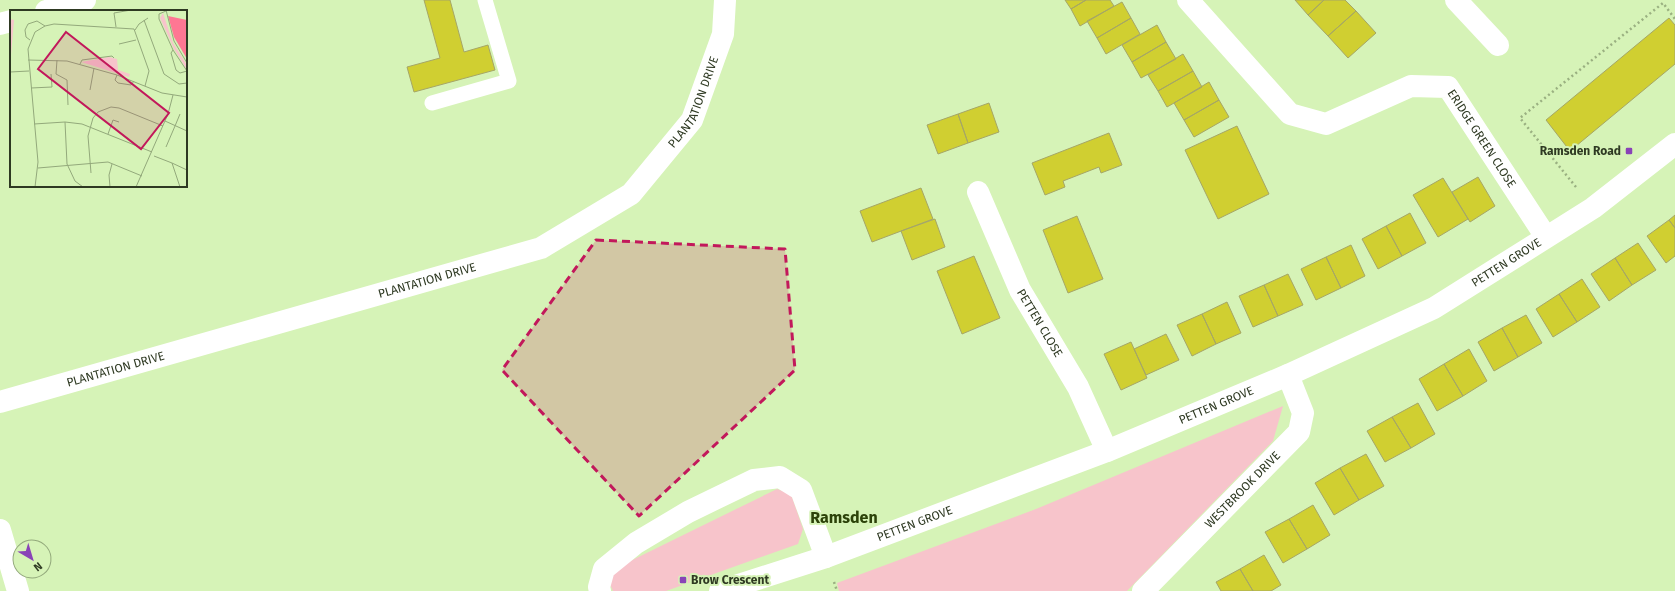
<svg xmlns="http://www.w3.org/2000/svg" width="1675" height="591" font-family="'Fira Sans',sans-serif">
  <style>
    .green { fill: #f7c4cb }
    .building { fill: #d0cf31; stroke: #a5a667 }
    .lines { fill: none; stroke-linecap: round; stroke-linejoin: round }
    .path { stroke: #9ab081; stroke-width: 2.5; stroke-dasharray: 2 3; stroke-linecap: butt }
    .lane { stroke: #fff; stroke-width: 15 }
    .street { stroke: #fff; stroke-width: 22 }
    .marked { fill: #c2185b; fill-opacity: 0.2; stroke: #c2185b; stroke-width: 3; stroke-dasharray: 8 5; stroke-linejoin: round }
    .poi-dot { fill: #8943b7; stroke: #d6f3b7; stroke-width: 1.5 }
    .labels { text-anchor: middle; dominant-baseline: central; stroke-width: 4; stroke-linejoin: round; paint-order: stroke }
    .street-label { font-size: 12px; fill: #2e3922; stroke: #d6f3b7 }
    .poi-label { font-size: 12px; font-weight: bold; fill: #2e3922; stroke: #d6f3b7; text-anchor: end }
    .district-label { font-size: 16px; font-weight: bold; fill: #2c4209; stroke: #d6f3b7 }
    .inset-road { fill: none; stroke: #93a97b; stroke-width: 1 }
    .view { fill: #c2185b; fill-opacity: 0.15; stroke: #c2185b; stroke-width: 2 }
    .inset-edge { fill: none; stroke: #2e3922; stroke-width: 2 }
  </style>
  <rect width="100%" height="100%" fill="#d6f3b7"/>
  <path class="green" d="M 1283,406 L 1273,441 L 1127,591 L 839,591 L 837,583 L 1036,509 Z
    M 777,489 L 791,494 L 803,529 L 798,544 L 666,591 L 613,591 L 608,580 L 614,569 Z"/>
  <path class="building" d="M 424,0 L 450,0 L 464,52 L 488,45 L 495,70 L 414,92 L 407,67 L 440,58 Z
    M 1065,0 L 1086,0 L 1071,9 Z
    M 1086,0 L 1110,0 L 1114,6 L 1080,26 L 1071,9 Z
    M 1295,0 L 1324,0 L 1308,15 Z
    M 1324,0 L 1345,0 L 1356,11 L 1328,36 L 1308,15 Z
    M 1122,2 L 1131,18 L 1097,38 L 1087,21 Z
    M 1356,11 L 1376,33 L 1348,58 L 1328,36 Z
    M 1131,18 L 1140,34 L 1106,54 L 1097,38 Z
    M 1669,18 L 1675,25 L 1675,64 L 1570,151 L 1546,120 Z
    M 1157,25 L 1166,42 L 1132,62 L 1122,45 Z
    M 1166,42 L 1176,59 L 1141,78 L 1132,62 Z
    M 1183,54 L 1193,71 L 1158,91 L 1148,75 Z
    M 1193,71 L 1202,87 L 1167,107 L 1158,91 Z
    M 1209,82 L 1219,100 L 1184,120 L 1174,103 Z
    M 1219,100 L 1229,117 L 1194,137 L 1184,120 Z
    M 989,103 L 999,132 L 968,143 L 958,114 Z
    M 958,114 L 968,143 L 938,154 L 927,125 Z
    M 1237,126 L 1269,194 L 1218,219 L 1185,150 Z
    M 1109,133 L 1122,165 L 1101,173 L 1099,167 L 1063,181 L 1065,187 L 1045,195 L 1032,163 Z
    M 1478,177 L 1495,206 L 1470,222 L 1452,192 Z
    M 1443,178 L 1468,219 L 1438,237 L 1413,195 Z
    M 921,188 L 933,219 L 872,242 L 860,211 Z
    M 1410,213 L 1426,243 L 1402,256 L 1386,226 Z
    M 1675,215 L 1675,228 L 1669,220 Z
    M 1077,216 L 1103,279 L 1068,293 L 1043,230 Z
    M 935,219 L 945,247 L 912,260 L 901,231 Z
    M 1669,220 L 1675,228 L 1675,256 L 1666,263 L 1647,236 Z
    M 1386,226 L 1402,256 L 1378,269 L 1362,239 Z
    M 1638,243 L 1656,270 L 1632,285 L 1615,258 Z
    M 1351,245 L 1365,276 L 1341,288 L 1326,257 Z
    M 974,256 L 1000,318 L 962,334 L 937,271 Z
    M 1326,257 L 1341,288 L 1316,300 L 1301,269 Z
    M 1615,258 L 1632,285 L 1609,301 L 1591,274 Z
    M 1288,274 L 1303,305 L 1278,316 L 1264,285 Z
    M 1582,279 L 1600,307 L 1577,322 L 1559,294 Z
    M 1264,285 L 1278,316 L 1253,327 L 1239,296 Z
    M 1559,294 L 1577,322 L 1553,337 L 1536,309 Z
    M 1227,302 L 1241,333 L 1216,344 L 1202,314 Z
    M 1202,314 L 1216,344 L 1192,356 L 1177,325 Z
    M 1526,315 L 1542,343 L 1518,357 L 1502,328 Z
    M 1502,328 L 1518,357 L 1494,371 L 1478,342 Z
    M 1166,334 L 1179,360 L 1146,375 L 1134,349 Z
    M 1131,342 L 1147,378 L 1121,390 L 1104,354 Z
    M 1469,349 L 1487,381 L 1463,396 L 1444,364 Z
    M 1444,364 L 1463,396 L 1437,411 L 1419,379 Z
    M 1418,403 L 1435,434 L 1411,448 L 1392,417 Z
    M 1392,417 L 1411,448 L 1385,462 L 1367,431 Z
    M 1366,454 L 1384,486 L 1359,500 L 1340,468 Z
    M 1340,468 L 1359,500 L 1334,515 L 1315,483 Z
    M 1313,505 L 1330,535 L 1307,549 L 1289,519 Z
    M 1289,519 L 1307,549 L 1283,563 L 1265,532 Z
    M 1264,555 L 1281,585 L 1271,591 L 1253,591 L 1240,569 Z
    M 1240,569 L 1253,591 L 1221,591 L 1216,582 Z"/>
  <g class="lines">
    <path class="path" d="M 1576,187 L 1520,118 L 1663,3 L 1675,19
      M 834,582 L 837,591"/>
    <path class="lane" d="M 432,103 L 509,81 L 485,0"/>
    <g class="street">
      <path id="s1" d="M 1188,0 L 1290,114 L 1326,124 L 1411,86 L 1448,87 L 1546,237"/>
      <path d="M 1456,0 L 1498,45"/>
      <path d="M 46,11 L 85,0"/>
      <path d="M 0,24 L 11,21"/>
      <path id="s2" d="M 978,192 L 1020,290 L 1078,387 L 1107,451"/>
      <path id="s3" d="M 0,402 L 541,248 L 631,194 L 692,120 L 723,34 L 725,0"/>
      <path d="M 0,530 L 18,591"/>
      <path d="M 600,591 L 599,587 L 604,569 L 636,543 L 688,512 L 754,480 L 780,477 L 801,490 L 826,557"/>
      <path id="s4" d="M 720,591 L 826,557 L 1107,451 L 1288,375 L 1434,308 L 1593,208 L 1675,144"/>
      <path id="s5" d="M 1143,591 L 1299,432 L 1303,413 L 1288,375"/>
    </g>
  </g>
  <path class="marked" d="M 596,240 L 785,249 L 795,370 L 639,516 L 502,370 Z"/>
  <g class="poi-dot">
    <rect x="1625" y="147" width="8" height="8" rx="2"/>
    <rect x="679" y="576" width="8" height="8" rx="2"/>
  </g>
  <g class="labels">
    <g class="street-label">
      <text stroke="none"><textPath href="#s3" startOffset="780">PLANTATION DRIVE</textPath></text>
      <text stroke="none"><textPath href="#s1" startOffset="382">ERIDGE GREEN CLOSE</textPath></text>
      <text stroke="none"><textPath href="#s4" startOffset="854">PETTEN GROVE</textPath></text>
      <text stroke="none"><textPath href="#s3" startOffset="444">PLANTATION DRIVE</textPath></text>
      <text stroke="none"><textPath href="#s2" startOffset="145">PETTEN CLOSE</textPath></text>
      <text stroke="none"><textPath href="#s3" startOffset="120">PLANTATION DRIVE</textPath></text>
      <text stroke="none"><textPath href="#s4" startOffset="530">PETTEN GROVE</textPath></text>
      <text stroke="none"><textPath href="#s5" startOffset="142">WESTBROOK DRIVE</textPath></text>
      <text stroke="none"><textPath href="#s4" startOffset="206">PETTEN GROVE</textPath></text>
    </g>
    <g class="poi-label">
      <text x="1621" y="151">Ramsden Road</text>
      <text x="691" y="580" text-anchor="start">Brow Crescent</text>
    </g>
    <g class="district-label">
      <text x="844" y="517">Ramsden</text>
    </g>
  </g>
  <g transform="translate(10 10)">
    <rect width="177" height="177" fill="#d6f3b7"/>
    <path d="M 153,3 L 163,33 L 177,55 L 177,60 L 164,39 L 150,8 ZM 0,9 L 4,10 L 1,45 L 0,45 ZM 99,47 L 107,49 L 108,60 L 120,64 L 119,67 L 71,52 Z" fill="#f7c4cb"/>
    <path d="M 158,6 L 177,10 L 177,49 L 164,27 Z" fill="#fe7793"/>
    <path class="inset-road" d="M 156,0 L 164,31 L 177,53M 156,1 L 149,4 L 149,9 L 163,40 L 161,43 L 166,60 L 170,63 L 177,61M 134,10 L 154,64 L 169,74 L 177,73M 106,17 L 104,3 L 121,0M 125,20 L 129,14 L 138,8M 20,30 L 16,27 L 15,20 L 18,14 L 27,11 L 35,16M 109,34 L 126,30M 163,40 L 177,61M 0,46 L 0,62M 18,50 L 57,51 L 107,65 L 152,83 L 177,87M 47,50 L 46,64 L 57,70 L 58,95M 70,54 L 72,50 L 102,46 L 104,48M 0,62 L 19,61M 107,65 L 105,70 L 108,73 L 121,75 L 124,71M 21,78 L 42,77 L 41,64M 80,80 L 84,58M 155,111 L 177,121M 55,112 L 57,154 L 65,171 L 73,177M 24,114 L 55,112 L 72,114 L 142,142M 165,116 L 170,104M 98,124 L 103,110 L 109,112M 156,137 L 165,116M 144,146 L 162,153 L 170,177M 162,153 L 177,160M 28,158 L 98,152 L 132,166M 81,163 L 78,126 L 83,108 L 88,102 L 101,97 L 109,98 L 153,116M 25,177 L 28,152 L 18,39 L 25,22 L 35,16 L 44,14 L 124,19 L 139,61 L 135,76M 100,177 L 99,165 L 102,154M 126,177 L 158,104 L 163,85"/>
    <path class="view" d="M 56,22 L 159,103 L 131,139 L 28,59 Z"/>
    <rect width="177" height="177" class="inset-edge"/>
  </g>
  <g transform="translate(32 559) rotate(142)"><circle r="19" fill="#d6f3b7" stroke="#93a97b"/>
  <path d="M0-3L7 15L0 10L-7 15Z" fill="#8943b7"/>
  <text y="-6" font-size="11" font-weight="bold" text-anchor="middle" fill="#2e3922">N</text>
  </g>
</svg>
